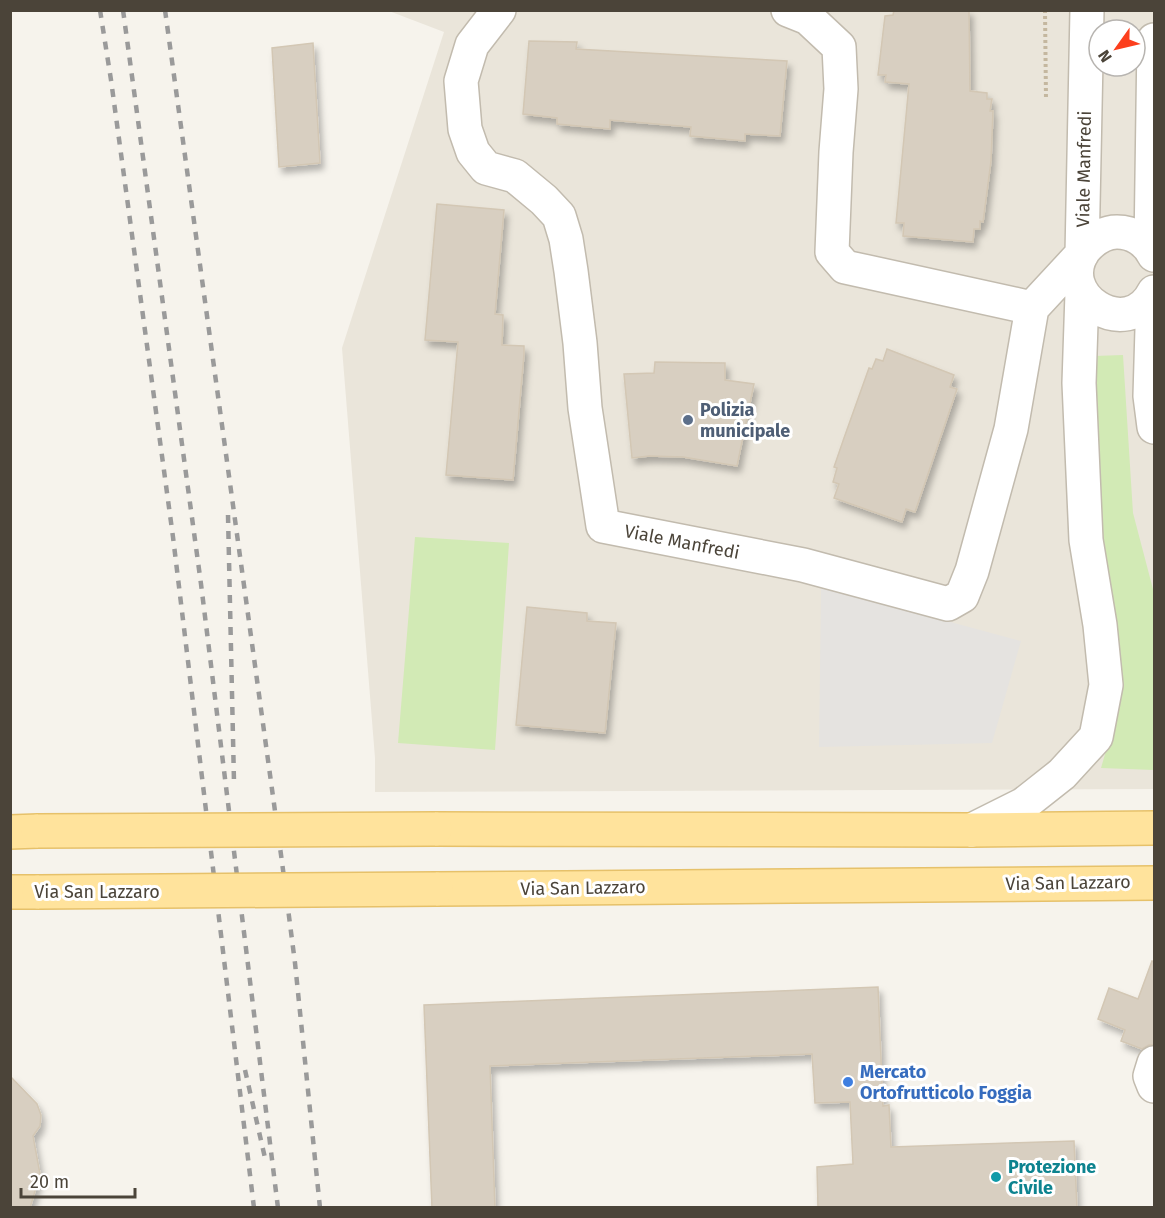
<svg xmlns="http://www.w3.org/2000/svg" width="1165" height="1218" font-family="'Fira Sans',sans-serif">
  <style>
    .residential { fill: #eae5da; fill-rule: evenodd }
    .green { fill: #d2eab5 }
    .parking { fill: #e5e3e0 }
    .building { fill: #d8cfc1; stroke: #d3c7b4; stroke-width: 1.5; filter: url(#shadow) }
    .lines { fill: none; stroke-linecap: round; stroke-linejoin: round }
    .minor-casing { stroke: #c2bbae; stroke-width: 36 }
    .major-casing { stroke: #e6c16a; stroke-width: 36 }
    .path { stroke: #c4b79f; stroke-width: 4; stroke-dasharray: 3 3; stroke-linecap: butt }
    .minor { stroke: #fff; stroke-width: 33 }
    .major { stroke: #ffe39c; stroke-width: 33 }
    .rail { stroke: #9a9a9a; stroke-width: 4.5; stroke-dasharray: 8 8; stroke-linecap: butt }
    .major-bridge-casing { stroke: #e6c16a; stroke-width: 36; stroke-linecap: butt }
    .major-bridge { stroke: #ffe39c; stroke-width: 33 }
    .service-dot { fill: #5c6f8a; stroke: #fff; stroke-width: 2 }
    .shop-dot { fill: #3f7fe0; stroke: #fff; stroke-width: 2 }
    .culture-dot { fill: #0f9aa8; stroke: #fff; stroke-width: 2 }
    .labels { text-anchor: middle; dominant-baseline: central; stroke-width: 6; stroke-linejoin: round; paint-order: stroke }
    .street-label { font-size: 18px; fill: #4b4439; stroke: #fff }
    .service-label { font-size: 18px; font-weight: bold; fill: #4e5e75; stroke: #fff; text-anchor: start }
    .shop-label { font-size: 18px; font-weight: bold; fill: #366cbe; stroke: #fff; text-anchor: start }
    .culture-label { font-size: 18px; font-weight: bold; fill: #0d838f; stroke: #fff; text-anchor: start }
  </style>
  <defs>
    <filter id="shadow"><feDropShadow dx="3.5" dy="6" stdDeviation="3" flood-color="#0004"/></filter>
  </defs>
  <rect width="100%" height="100%" fill="#f6f3ec"/>
  <path class="residential" d="M 389,11 L 1154,11 L 1154,789 L 375,792 L 375,758 L 342,348 L 444,32 ZM 1099,30 L 1135,30 L 1135,66 L 1099,66 Z"/>
  <path class="green" d="M 1123,355 L 1133,513 L 1154,593 L 1154,770 L 1101,768 L 1112,730 L 1095,501 L 1094,356 Z
    M 415,537 L 509,543 L 495,750 L 398,743 Z"/>
  <path class="parking" d="M 821,587 L 1021,641 L 992,743 L 819,747 Z"/>
  <path class="building" d="M 894,10 L 969,10 L 970,91 L 987,93 L 987,99 L 992,99 L 990,111 L 993,111 L 991,161 L 983,222 L 980,221 L 980,229 L 974,229 L 973,242 L 903,236 L 904,223 L 896,223 L 909,84 L 885,82 L 886,75 L 878,75 L 885,16 L 893,15 Z
    M 529,41 L 577,42 L 576,49 L 787,61 L 780,136 L 745,134 L 745,141 L 690,136 L 691,127 L 610,120 L 610,129 L 557,124 L 557,118 L 523,114 Z
    M 313,43 L 320,163 L 279,167 L 272,48 Z
    M 437,204 L 504,210 L 495,314 L 503,315 L 502,345 L 524,346 L 524,354 L 513,480 L 446,475 L 458,342 L 425,340 Z
    M 887,349 L 954,375 L 950,387 L 957,389 L 915,512 L 906,509 L 902,522 L 834,498 L 839,484 L 833,482 L 837,468 L 834,467 L 844,438 L 869,368 L 872,369 L 876,359 L 883,361 Z
    M 655,362 L 725,363 L 725,380 L 754,384 L 737,466 L 683,457 L 649,456 L 632,458 L 624,374 L 654,373 Z
    M 527,607 L 587,613 L 587,621 L 616,623 L 605,733 L 516,725 Z
    M 1152,961 L 1155,962 L 1155,1045 L 1149,1045 L 1142,1049 L 1121,1041 L 1125,1030 L 1098,1019 L 1109,988 L 1138,999 Z
    M 878,987 L 883,1106 L 889,1105 L 891,1147 L 1074,1141 L 1077,1208 L 818,1208 L 817,1167 L 853,1164 L 850,1102 L 815,1103 L 812,1054 L 490,1066 L 495,1208 L 432,1208 L 424,1005 Z
    M 10,1076 L 37,1104 L 41,1115 L 40,1126 L 33,1136 L 40,1174 L 30,1208 L 10,1208 Z"/>
  <g class="lines">
    <g class="minor-casing">
      <path id="minor" d="M 499,10 L 472,45 L 461,81 L 465,129 L 473,152 L 486,168 L 515,176 L 544,200 L 559,216 L 566,239 L 571,271 L 580,343 L 585,408 L 603,526 L 803,565 L 948,604 L 962,596 L 972,571 L 1011,429 L 1032,308 L 1082,254 L 1087,10
        M 788,10 L 808,18 L 839,47 L 841,89 L 836,152 L 832,252 L 845,267 L 1032,308
        M 1151,247 L 1154,40
        M 1154,255 C 1147,241 1133,232 1117,232 C 1104,232 1093,240 1085,249 C 1051,295 1128,344 1154,292
        M 1153,295 L 1150,396 L 1154,427
        M 972,830 L 1024,804 L 1062,774 L 1096,737 L 1106,685 L 1100,625 L 1086,540 L 1079,383 L 1082,293
        M 1154,1063 L 1150,1076 L 1154,1086"/>
    </g>
    <g class="major-casing">
      <path id="major" d="M 435,829 L 972,830 L 1154,828
        M 10,832 L 38,831
        M 436,889 L 1154,883
        M 10,892 L 39,892"/>
    </g>
    <path class="path" d="M 1045,10 L 1046,100"/>
    <use href="#minor" class="minor"/>
    <use href="#major" class="major"/>
    <path class="rail" d="M 100,10 L 111,80 L 173,537 L 254,1208
      M 123,10 L 201,584 L 278,1208
      M 165,10 L 282,862 L 295,963 L 320,1208
      M 228,515 L 234,782
      M 245,1070 L 265,1158"/>
    <g class="major-bridge-casing">
      <path id="major-bridge" d="M 38,831 L 435,829
        M 39,892 L 436,889"/>
    </g>
    <use href="#major-bridge" class="major-bridge"/>
  </g>
  <circle class="service-dot" cx="688" cy="420" r="6"/>
  <circle class="shop-dot" cx="848" cy="1082" r="6"/>
  <circle class="culture-dot" cx="996" cy="1177" r="6"/>
  <g class="labels">
    <g class="street-label">
      <text transform="translate(1084 169) rotate(-89)">Viale Manfredi</text>
      <text transform="translate(682 542) rotate(11)">Viale Manfredi</text>
      <text transform="translate(1068 883) rotate(-1)">Via San Lazzaro</text>
      <text transform="translate(583 888) rotate(-1)">Via San Lazzaro</text>
      <text x="97" y="892">Via San Lazzaro</text>
    </g>
    <g class="service-label">
      <text x="700" y="410">Polizia<tspan x="700" dy="21">municipale</tspan></text>
    </g>
    <g class="shop-label">
      <text x="860" y="1072">Mercato<tspan x="860" dy="21">Ortofrutticolo Foggia</tspan></text>
    </g>
    <g class="culture-label">
      <text x="1008" y="1167">Protezione<tspan x="1008" dy="21">Civile</tspan></text>
    </g>
  </g>
  <rect width="1165" height="1218" fill="none" stroke="#4b4439" stroke-width="24"/>
  <g transform="translate(1117 48) rotate(236)"><circle r="28" fill="#ffffff" stroke="#b7b4b0" stroke-width="1.5"/>
  <path d="M0-4.5L10 22L0 15L-10 22Z" fill="#fc3f1d"/>
  <text y="-9" font-size="16" font-weight="bold" text-anchor="middle" fill="#4b4439">N</text>
  </g>
  <path d="M21 1188v9h114v-9" fill="none" stroke="#4b4439" stroke-width="3"/>
  <text x="30" y="1188" font-size="18" fill="#4b4439" stroke="#ffffff" stroke-width="4.5" paint-order="stroke">20 m</text>
</svg>
